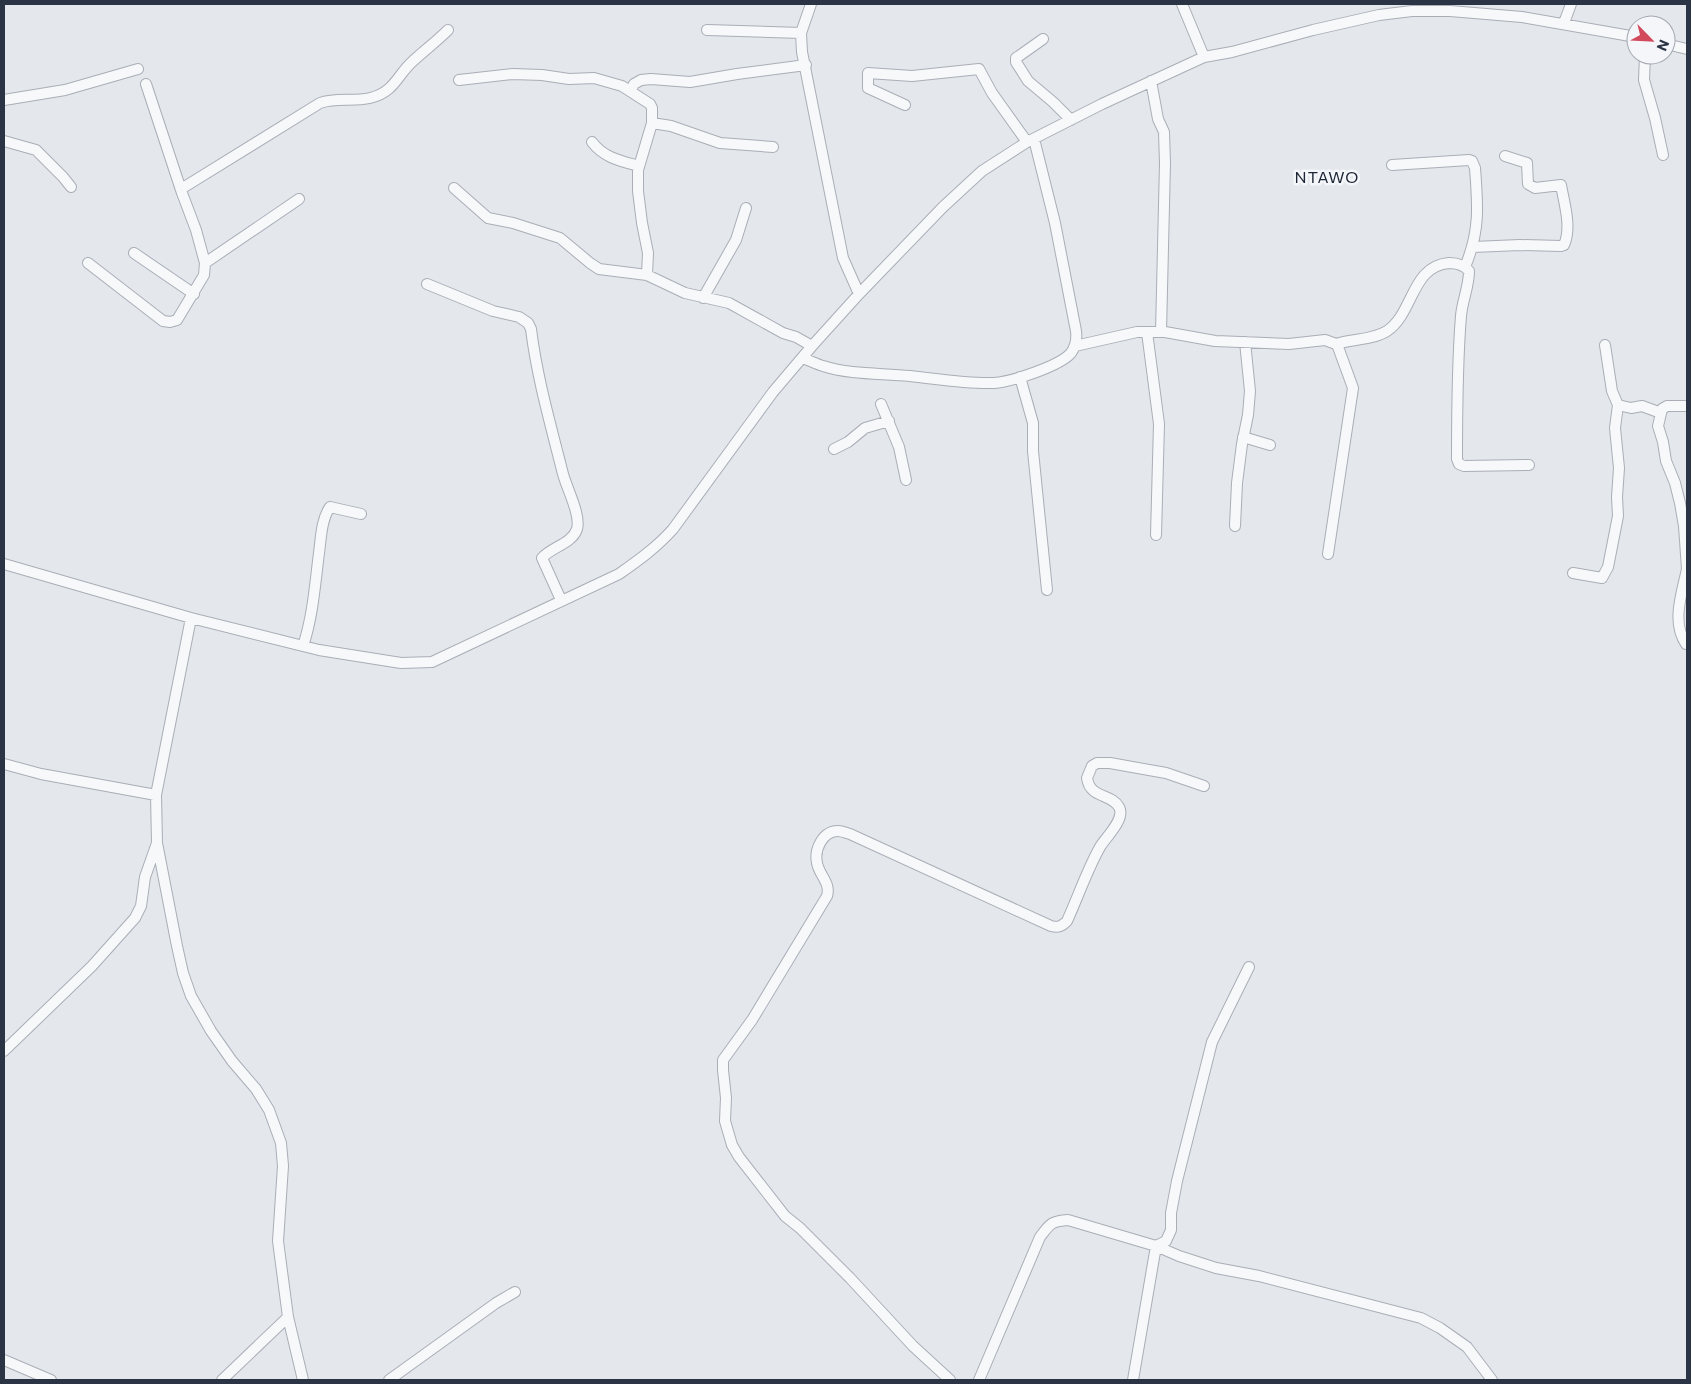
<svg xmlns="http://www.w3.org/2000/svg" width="1691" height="1384" font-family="Commissioner,sans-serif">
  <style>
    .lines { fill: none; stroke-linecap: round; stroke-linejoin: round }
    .minor-casing { stroke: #a9aeb7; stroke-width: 12 }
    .minor { stroke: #f7f8fa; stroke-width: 10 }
    .labels { text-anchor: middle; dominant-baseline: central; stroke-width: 5; stroke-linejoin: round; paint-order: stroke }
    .quarter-label { font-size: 16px; letter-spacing: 1px; fill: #1d2536; stroke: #f4f6f9 }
  </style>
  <rect width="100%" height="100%" fill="#e4e7ec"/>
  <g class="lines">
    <g class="minor-casing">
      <path id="minor" d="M 811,4 L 801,33 L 802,52 L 843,258 L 859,294
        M 1182,4 L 1204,57
        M 1564,23 L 1571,4
        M 707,30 L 801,33
        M 1043,39 L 1019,56 L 1016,58 L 1016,62 L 1028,81 L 1053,102 L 1071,120
        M 1666,44 L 1687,49
        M 1645,55 L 1644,80 L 1655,118 L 1663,155
        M 459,80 L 513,74 L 542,75 L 569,79 L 594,78 L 622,86 L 650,104 L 652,108 L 652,123 L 638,170 L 638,191 L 642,223 L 648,253 L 647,275
        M 1151,81 L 1158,119 L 1164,132 L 1165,163 L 1161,332
        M 630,91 L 634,84 L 641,80 L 651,79 L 690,82 L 737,74 L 806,65
        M 4,100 L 65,90 L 138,69
        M 905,105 L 868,88 L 868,73 L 912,76 L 979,69 L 992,93 L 1027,142
        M 652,123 L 671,126 L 720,143 L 773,147
        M 4,141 L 36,150 L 63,177 L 71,187
        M 592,142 C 604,158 621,161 639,166
        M 1392,165 L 1469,160 L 1472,161 L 1475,168 C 1478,206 1480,231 1465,267
        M 454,188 L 488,218 L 513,223 L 560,238 L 590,263 L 599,269 L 647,275 L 685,293 L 729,303 L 783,333 L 796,337 L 812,346
        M 181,189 L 320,103 C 336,97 353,102 370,98 C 395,92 397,75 413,61 C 425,50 437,41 448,30
        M 1473,247 L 1520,245 L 1561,246 L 1564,245 C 1572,227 1564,203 1561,185 L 1535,188 L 1528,184 L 1527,163 L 1505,156
        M 134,253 L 194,294
        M 88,263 L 163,321 L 170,322 L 177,320 L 204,275 L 205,263 L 196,230 L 182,193 L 146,84
        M 205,263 L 299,199
        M 427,284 L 493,311 L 519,317 L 528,323 L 531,329 C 537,378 551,426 563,474 C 567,489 581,515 577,529 C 572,544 551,547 542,558 L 561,600
        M 703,298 L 736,240 L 746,208
        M 1147,332 L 1159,424 L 1156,535
        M 1336,344 C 1352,339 1373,340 1387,331 C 1414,313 1411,266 1449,263 C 1456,263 1464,265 1469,271 C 1469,287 1462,301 1461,316 C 1457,364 1457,411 1457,459 L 1459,464 L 1464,466 L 1529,465
        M 1605,345 L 1612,391 L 1618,405 L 1631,408 L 1642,406 L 1661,413
        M 1075,346 L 1137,332 L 1165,332 L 1215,341 L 1289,344 L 1325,340 L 1336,344 L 1338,347 L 1353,388 L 1328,554
        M 802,358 C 809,360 816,364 823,366 C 851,375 882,373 910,376 C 938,379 966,384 994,383 C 1011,382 1060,366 1071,353 C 1076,346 1077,339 1076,331 L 1055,223 L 1034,139
        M 1020,377 L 1033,423 L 1033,451 L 1047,590
        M 881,404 L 899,447 L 906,480
        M 1687,406 L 1667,406 L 1662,409 L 1658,426 L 1663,442 L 1666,461 L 1675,483 L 1680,503 L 1684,526 L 1687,569
        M 1243,437 L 1270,445
        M 834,449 L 848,442 L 865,428 L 889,421
        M 1235,526 L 1237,483 L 1242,444 L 1248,415 L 1250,391 L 1245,342
        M 4,564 L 191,618 L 319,650 L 401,663 L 432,662 L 619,574 C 639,560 657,547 673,529 L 773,392 L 812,346 L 859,294 L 943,207 L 982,171 L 1027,142 L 1102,104 L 1204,57 L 1232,52 L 1313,30 L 1379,15 L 1412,11 L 1450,11 L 1522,17 L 1636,37
        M 1573,573 L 1602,578 L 1608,567 L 1618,516 L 1617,497 L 1619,468 L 1615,428 L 1618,405
        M 191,618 L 156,795 L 157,843 L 177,946 L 183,973 L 191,996 L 211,1031 L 232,1061 L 256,1089 L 269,1110 L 281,1143 L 283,1166 L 278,1241 L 288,1317 L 303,1380
        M 1686,644 C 1671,622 1682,593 1687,569
        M 303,646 C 313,616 315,584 319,553 C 321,539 321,520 330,507 L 361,514
        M 4,764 L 41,774 L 156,795
        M 4,1051 L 92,966 L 135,918 L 141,906 L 145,877 L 157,843
        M 4,1360 L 51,1380
        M 222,1380 L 288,1317
        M 389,1380 L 496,1303 L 515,1292
        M 950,1380 L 913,1346 L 850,1278 L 800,1228 L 785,1216 L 739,1157 L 732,1145 L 725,1121 L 726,1098 L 723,1070 L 723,1060 L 752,1020 L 827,896 C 831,883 819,875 817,863 C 814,849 823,831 838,831 C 842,831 846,833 850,834 L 1051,926 C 1059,928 1062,926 1067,921 C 1078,897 1087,870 1100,847 C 1105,838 1126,819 1119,807 C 1111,793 1090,799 1087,778 L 1092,766 L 1097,763 L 1110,763 L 1166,773 L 1204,786
        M 979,1380 L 1040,1237 C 1050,1224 1051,1221 1068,1220 L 1156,1246 L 1179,1256 L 1216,1268 L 1259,1276 L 1421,1318 L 1440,1328 L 1467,1347 L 1492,1380
        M 1133,1380 L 1156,1246 L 1166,1241 L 1171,1230 L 1171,1213 L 1177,1181 L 1212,1042 L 1249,967"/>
    </g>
    <use href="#minor" class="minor"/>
  </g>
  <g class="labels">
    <g class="quarter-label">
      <text x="1327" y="176">NTAWO</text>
    </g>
  </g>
  <rect width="1691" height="1384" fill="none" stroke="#2b3445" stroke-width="10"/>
  <g transform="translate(1651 40) rotate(114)"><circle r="24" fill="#f4f6f9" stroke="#a4a8b1"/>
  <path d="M0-4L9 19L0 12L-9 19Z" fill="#d1495b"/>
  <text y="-8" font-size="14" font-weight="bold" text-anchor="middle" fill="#2b3445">N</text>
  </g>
</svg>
